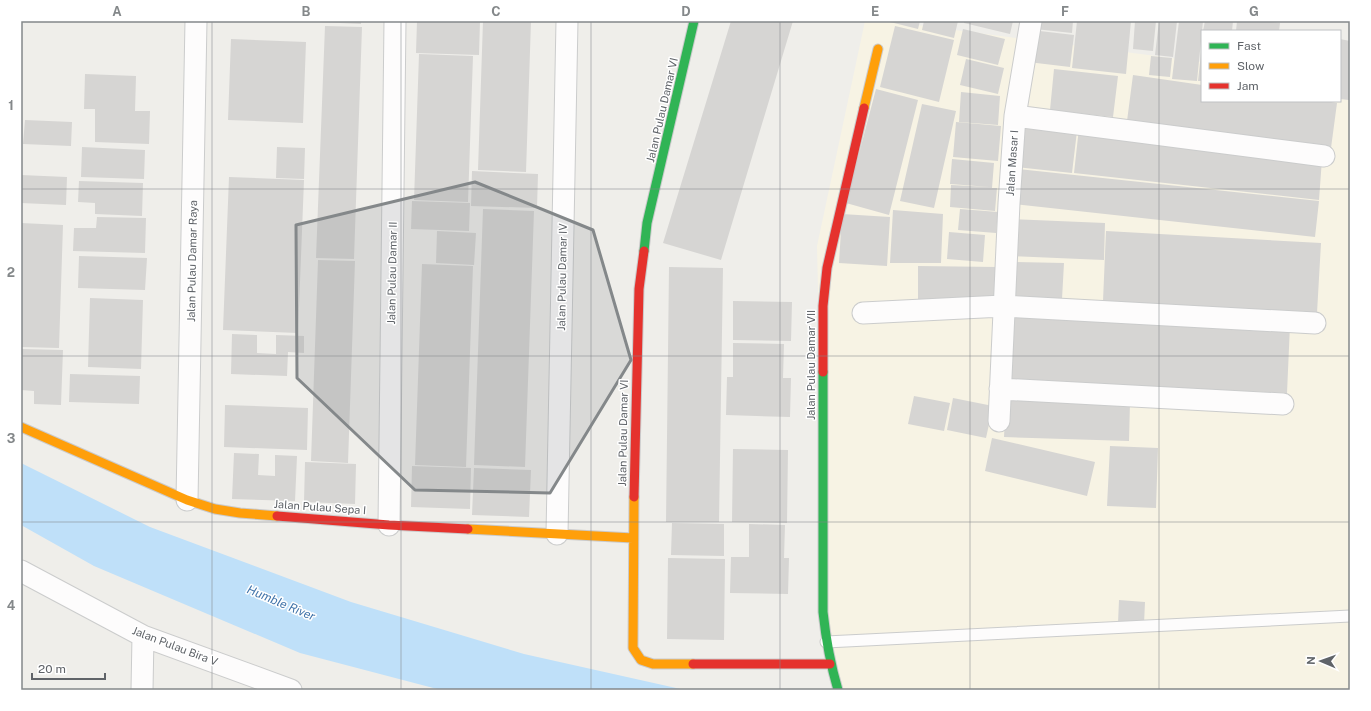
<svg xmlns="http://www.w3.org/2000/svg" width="1371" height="711" font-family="'Public Sans',sans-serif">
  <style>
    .commercial { fill: #f7f3e4 }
    .water { fill: #bfe0f9 }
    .building { fill: #d6d5d3 }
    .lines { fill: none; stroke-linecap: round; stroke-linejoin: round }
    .lane-casing { stroke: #cbcccc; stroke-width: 13 }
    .street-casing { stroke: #cbcccc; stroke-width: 23 }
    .fast-casing { stroke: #cacacb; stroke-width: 11 }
    .slow-casing { stroke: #cacacb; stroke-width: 11 }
    .jam-casing { stroke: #cacacb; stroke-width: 11 }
    .lane { stroke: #fdfcfc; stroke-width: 11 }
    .street { stroke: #fdfcfc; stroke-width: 21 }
    .fast { stroke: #30b455; stroke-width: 9 }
    .slow { stroke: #ff9f0a; stroke-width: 9 }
    .jam { stroke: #e5322d; stroke-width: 9 }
    .marked { fill: #84888a; fill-opacity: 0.2; stroke: #84888a; stroke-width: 3; stroke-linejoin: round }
    .grid { fill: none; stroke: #84888a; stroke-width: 1; stroke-opacity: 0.55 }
    .labels { text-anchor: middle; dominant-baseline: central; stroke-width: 3; stroke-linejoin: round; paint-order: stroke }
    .street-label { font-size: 11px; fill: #5f6368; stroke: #fff }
    .water-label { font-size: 12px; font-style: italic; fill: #4174aa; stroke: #fff }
    .neatline { fill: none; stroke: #84888a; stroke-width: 1.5 }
    .grid-label { font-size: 13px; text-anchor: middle; font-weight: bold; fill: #84888a }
  </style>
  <rect width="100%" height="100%" fill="#efeeea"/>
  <path class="commercial" d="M 865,21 L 886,21 L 1202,62 L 1202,101 L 1340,101 L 1340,80 L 1350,81 L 1350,690 L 834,690 L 826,642 L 817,246 Z"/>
  <path class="water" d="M 21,463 L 150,527 L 351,602 L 524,654 L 685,690 L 441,690 L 300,653 L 94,566 L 21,525 Z"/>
  <path class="building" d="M 320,21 L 361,21 L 361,24 L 320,22 Z
    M 417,21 L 480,21 L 479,55 L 416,53 Z
    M 483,21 L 531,21 L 526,172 L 478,170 Z
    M 731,21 L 793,21 L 721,260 L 663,243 Z
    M 891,21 L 920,21 L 918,29 L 890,22 Z
    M 924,21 L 958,21 L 954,38 L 922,30 Z
    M 964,21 L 1013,21 L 1010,34 L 964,23 Z
    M 1036,21 L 1073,21 L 1072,33 L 1035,29 Z
    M 1077,21 L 1131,21 L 1126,74 L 1072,68 Z
    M 1135,21 L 1156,21 L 1153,51 L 1133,49 Z
    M 1159,21 L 1177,21 L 1173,57 L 1155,55 Z
    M 1179,21 L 1203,21 L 1197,81 L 1172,79 Z
    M 1205,21 L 1233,21 L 1232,31 L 1203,31 Z
    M 1237,21 L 1260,21 L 1280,23 L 1279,31 L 1236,31 Z
    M 325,26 L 362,27 L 354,259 L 316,258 Z
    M 895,26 L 954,40 L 939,102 L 880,87 Z
    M 963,29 L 1005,39 L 998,65 L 957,55 Z
    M 1031,30 L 1074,35 L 1070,67 L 1028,62 Z
    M 231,39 L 306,42 L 303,123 L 228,120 Z
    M 1340,39 L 1350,41 L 1349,100 L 1340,99 Z
    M 1201,53 L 1202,54 L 1202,81 L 1198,81 Z
    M 419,54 L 473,56 L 468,202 L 414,200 Z
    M 1151,56 L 1172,58 L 1170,77 L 1149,75 Z
    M 966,59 L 1004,68 L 998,94 L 960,85 Z
    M 1054,69 L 1118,76 L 1113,117 L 1050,110 Z
    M 85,74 L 136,76 L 135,111 L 150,111 L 149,144 L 95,142 L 95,109 L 84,109 Z
    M 1133,75 L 1202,85 L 1202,101 L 1325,101 L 1337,103 L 1331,148 L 1127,121 Z
    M 876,89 L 918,100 L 889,215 L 846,203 Z
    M 961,92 L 1000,96 L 998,125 L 959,122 Z
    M 922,104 L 956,111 L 934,208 L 900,201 Z
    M 25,120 L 72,122 L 71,146 L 23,144 Z
    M 956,122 L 1001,126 L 998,161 L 953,157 Z
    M 1019,124 L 1077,131 L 1072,173 L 1015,167 Z
    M 1079,128 L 1322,159 L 1319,200 L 1074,173 Z
    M 82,147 L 145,150 L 144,179 L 81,177 Z
    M 277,147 L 305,148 L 304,179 L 276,178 Z
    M 952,159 L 994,163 L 992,188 L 997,188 L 995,211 L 950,207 L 951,185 L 990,187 L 950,184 Z
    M 1018,169 L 1319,201 L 1315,237 L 1014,204 Z
    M 472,171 L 538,174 L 537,208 L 471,206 Z
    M 21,175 L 67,177 L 66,205 L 21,203 Z
    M 229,177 L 304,180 L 298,333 L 223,330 Z
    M 79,181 L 143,183 L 142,216 L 95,214 L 95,203 L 78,202 Z
    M 412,201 L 470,203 L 469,231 L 411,229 Z
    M 483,209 L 534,211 L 525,467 L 474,465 Z
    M 960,209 L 998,212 L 996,233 L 958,230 Z
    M 893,210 L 943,214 L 941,263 L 890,263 Z
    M 842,214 L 890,217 L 887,266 L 839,263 Z
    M 97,217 L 146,218 L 145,253 L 73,251 L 74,228 L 96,228 Z
    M 1011,219 L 1105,223 L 1104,260 L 1009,256 Z
    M 21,223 L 63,225 L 59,348 L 21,347 Z
    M 437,231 L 476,233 L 474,265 L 436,263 Z
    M 1106,231 L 1321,243 L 1317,313 L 1103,301 Z
    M 949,232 L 985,235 L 983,262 L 947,259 Z
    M 79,256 L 147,258 L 145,290 L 78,288 Z
    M 318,260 L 355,261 L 348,463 L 311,461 Z
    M 1013,262 L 1064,263 L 1062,299 L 1012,297 Z
    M 422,264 L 473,266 L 466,467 L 415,465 Z
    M 918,266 L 997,267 L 997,301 L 918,301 Z
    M 669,267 L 723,268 L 719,522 L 666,522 Z
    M 90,298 L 143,300 L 141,369 L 88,367 Z
    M 733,301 L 792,302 L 791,341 L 733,340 Z
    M 1005,311 L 1290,325 L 1287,393 L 1001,381 Z
    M 232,334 L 257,335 L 257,353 L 276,354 L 276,335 L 304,336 L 304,353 L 288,352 L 287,376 L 231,374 Z
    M 733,343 L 784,344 L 783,378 L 791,378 L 790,417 L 726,415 L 727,377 L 733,377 Z
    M 21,349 L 63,350 L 61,405 L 34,404 L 34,391 L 21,390 Z
    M 70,374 L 140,376 L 139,404 L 69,402 Z
    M 914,396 L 950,403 L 944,431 L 908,424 Z
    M 953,398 L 993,406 L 986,438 L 947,430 Z
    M 1006,398 L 1130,403 L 1129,441 L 1004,437 Z
    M 225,405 L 308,408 L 307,450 L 224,447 Z
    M 992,438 L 1095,462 L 1087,496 L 985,471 Z
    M 1110,446 L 1158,448 L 1156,508 L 1107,506 Z
    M 733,449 L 788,450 L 787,523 L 732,522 Z
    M 234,453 L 259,454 L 258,475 L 275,476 L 275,455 L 297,456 L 295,501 L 232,499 Z
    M 305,462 L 356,464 L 355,504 L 304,502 Z
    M 412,466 L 471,468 L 470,509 L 411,507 Z
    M 474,468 L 531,470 L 529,517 L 472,515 Z
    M 672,523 L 724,524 L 724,556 L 671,555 Z
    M 749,524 L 785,525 L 784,558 L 789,558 L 788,594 L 730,593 L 731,557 L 749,557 Z
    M 668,558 L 725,559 L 724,640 L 667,639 Z
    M 1119,600 L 1145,602 L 1144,624 L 1118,623 Z"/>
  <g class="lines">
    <g class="lane-casing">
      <path id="lane" d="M 826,642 L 1350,616"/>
    </g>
    <g class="street-casing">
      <path id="street" d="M 1015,116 L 1324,156
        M 863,313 L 1003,306 L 1315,323
        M 1000,389 L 1283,404
        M 999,421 L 1009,203 L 1015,116 L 1031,21
        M 187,500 L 196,21
        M 389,525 L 395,21
        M 557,534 L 567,21
        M 21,571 L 143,636 L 291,690
        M 142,690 L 143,636"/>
    </g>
    <g class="fast-casing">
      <path id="fast" d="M 644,251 L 647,223 L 694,21
        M 823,372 L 823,612 C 826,640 830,663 838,690"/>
    </g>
    <g class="slow-casing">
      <path id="slow" d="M 864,108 L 878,49
        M 21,427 L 187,500 L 215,509 L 240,513 L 277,516
        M 634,497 L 633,648 L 641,660 L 653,664 L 693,664
        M 468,529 L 633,538"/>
    </g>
    <g class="jam-casing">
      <path id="jam" d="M 823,372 L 823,306 L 827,268 L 864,108
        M 634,497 L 639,289 L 644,251
        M 277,516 L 389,525 L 468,529
        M 693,664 L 830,664"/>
    </g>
    <use href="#lane" class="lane"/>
    <use href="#street" class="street"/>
    <use href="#fast" class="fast"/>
    <use href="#slow" class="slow"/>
    <use href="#jam" class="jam"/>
  </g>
  <path class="marked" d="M 475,182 L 593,230 L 631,360 L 550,493 L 415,490 L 297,378 L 296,225 Z"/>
  <path class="grid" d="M 212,21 L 212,690M 401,21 L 401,690M 591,21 L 591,690M 780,21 L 780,690M 970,21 L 970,690M 1159,21 L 1159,690M 21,189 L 1350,189M 21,356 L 1350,356M 21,522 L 1350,522"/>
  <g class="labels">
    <g class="street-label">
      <text transform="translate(662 110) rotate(-77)">Jalan Pulau Damar VI</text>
      <text transform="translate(1012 163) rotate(-86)">Jalan Masar I</text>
      <text transform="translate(192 261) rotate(-89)">Jalan Pulau Damar Raya</text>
      <text transform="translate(392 273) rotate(-89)">Jalan Pulau Damar II</text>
      <text transform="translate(562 277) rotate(-89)">Jalan Pulau Damar IV</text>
      <text transform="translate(811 365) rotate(-90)">Jalan Pulau Damar VII</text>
      <text transform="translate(623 433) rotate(-89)">Jalan Pulau Damar VI</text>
      <text transform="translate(320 507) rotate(4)">Jalan Pulau Sepa I</text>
      <text transform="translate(175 646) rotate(21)">Jalan Pulau Bira V</text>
    </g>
    <g class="water-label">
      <text transform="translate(281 603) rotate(23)">Humble River</text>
    </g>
  </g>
  <rect width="1371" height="711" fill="none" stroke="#ffffff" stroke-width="44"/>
  <rect x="1201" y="30" width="140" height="72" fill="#ffffff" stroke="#bfc1c3"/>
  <rect x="1209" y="43" width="20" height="6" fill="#30b455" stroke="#bfc1c3"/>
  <text x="1237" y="50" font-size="12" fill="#5f6368">Fast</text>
  <rect x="1209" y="63" width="20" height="6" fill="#ff9f0a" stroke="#bfc1c3"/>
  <text x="1237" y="70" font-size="12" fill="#5f6368">Slow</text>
  <rect x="1209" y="83" width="20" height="6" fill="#e5322d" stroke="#bfc1c3"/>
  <text x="1237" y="90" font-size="12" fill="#5f6368">Jam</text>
  <g transform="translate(1321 661) rotate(272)" stroke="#ffffff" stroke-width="3" paint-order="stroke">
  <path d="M0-3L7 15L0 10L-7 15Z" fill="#5f6368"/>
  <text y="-6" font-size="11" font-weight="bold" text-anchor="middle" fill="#5f6368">N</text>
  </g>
  <path d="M32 673v6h73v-6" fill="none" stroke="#5f6368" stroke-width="2"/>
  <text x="38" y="673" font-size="12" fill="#5f6368" stroke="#ffffff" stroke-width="3" paint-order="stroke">20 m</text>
  <rect x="22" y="22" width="1327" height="667" class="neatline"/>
  <g class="grid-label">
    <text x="117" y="16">A</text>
    <text x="306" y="16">B</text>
    <text x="496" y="16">C</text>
    <text x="686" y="16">D</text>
    <text x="875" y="16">E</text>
    <text x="1065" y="16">F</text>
    <text x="1254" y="16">G</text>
    <text x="11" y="110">1</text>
    <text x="11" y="277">2</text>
    <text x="11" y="443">3</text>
    <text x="11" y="610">4</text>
  </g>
</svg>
